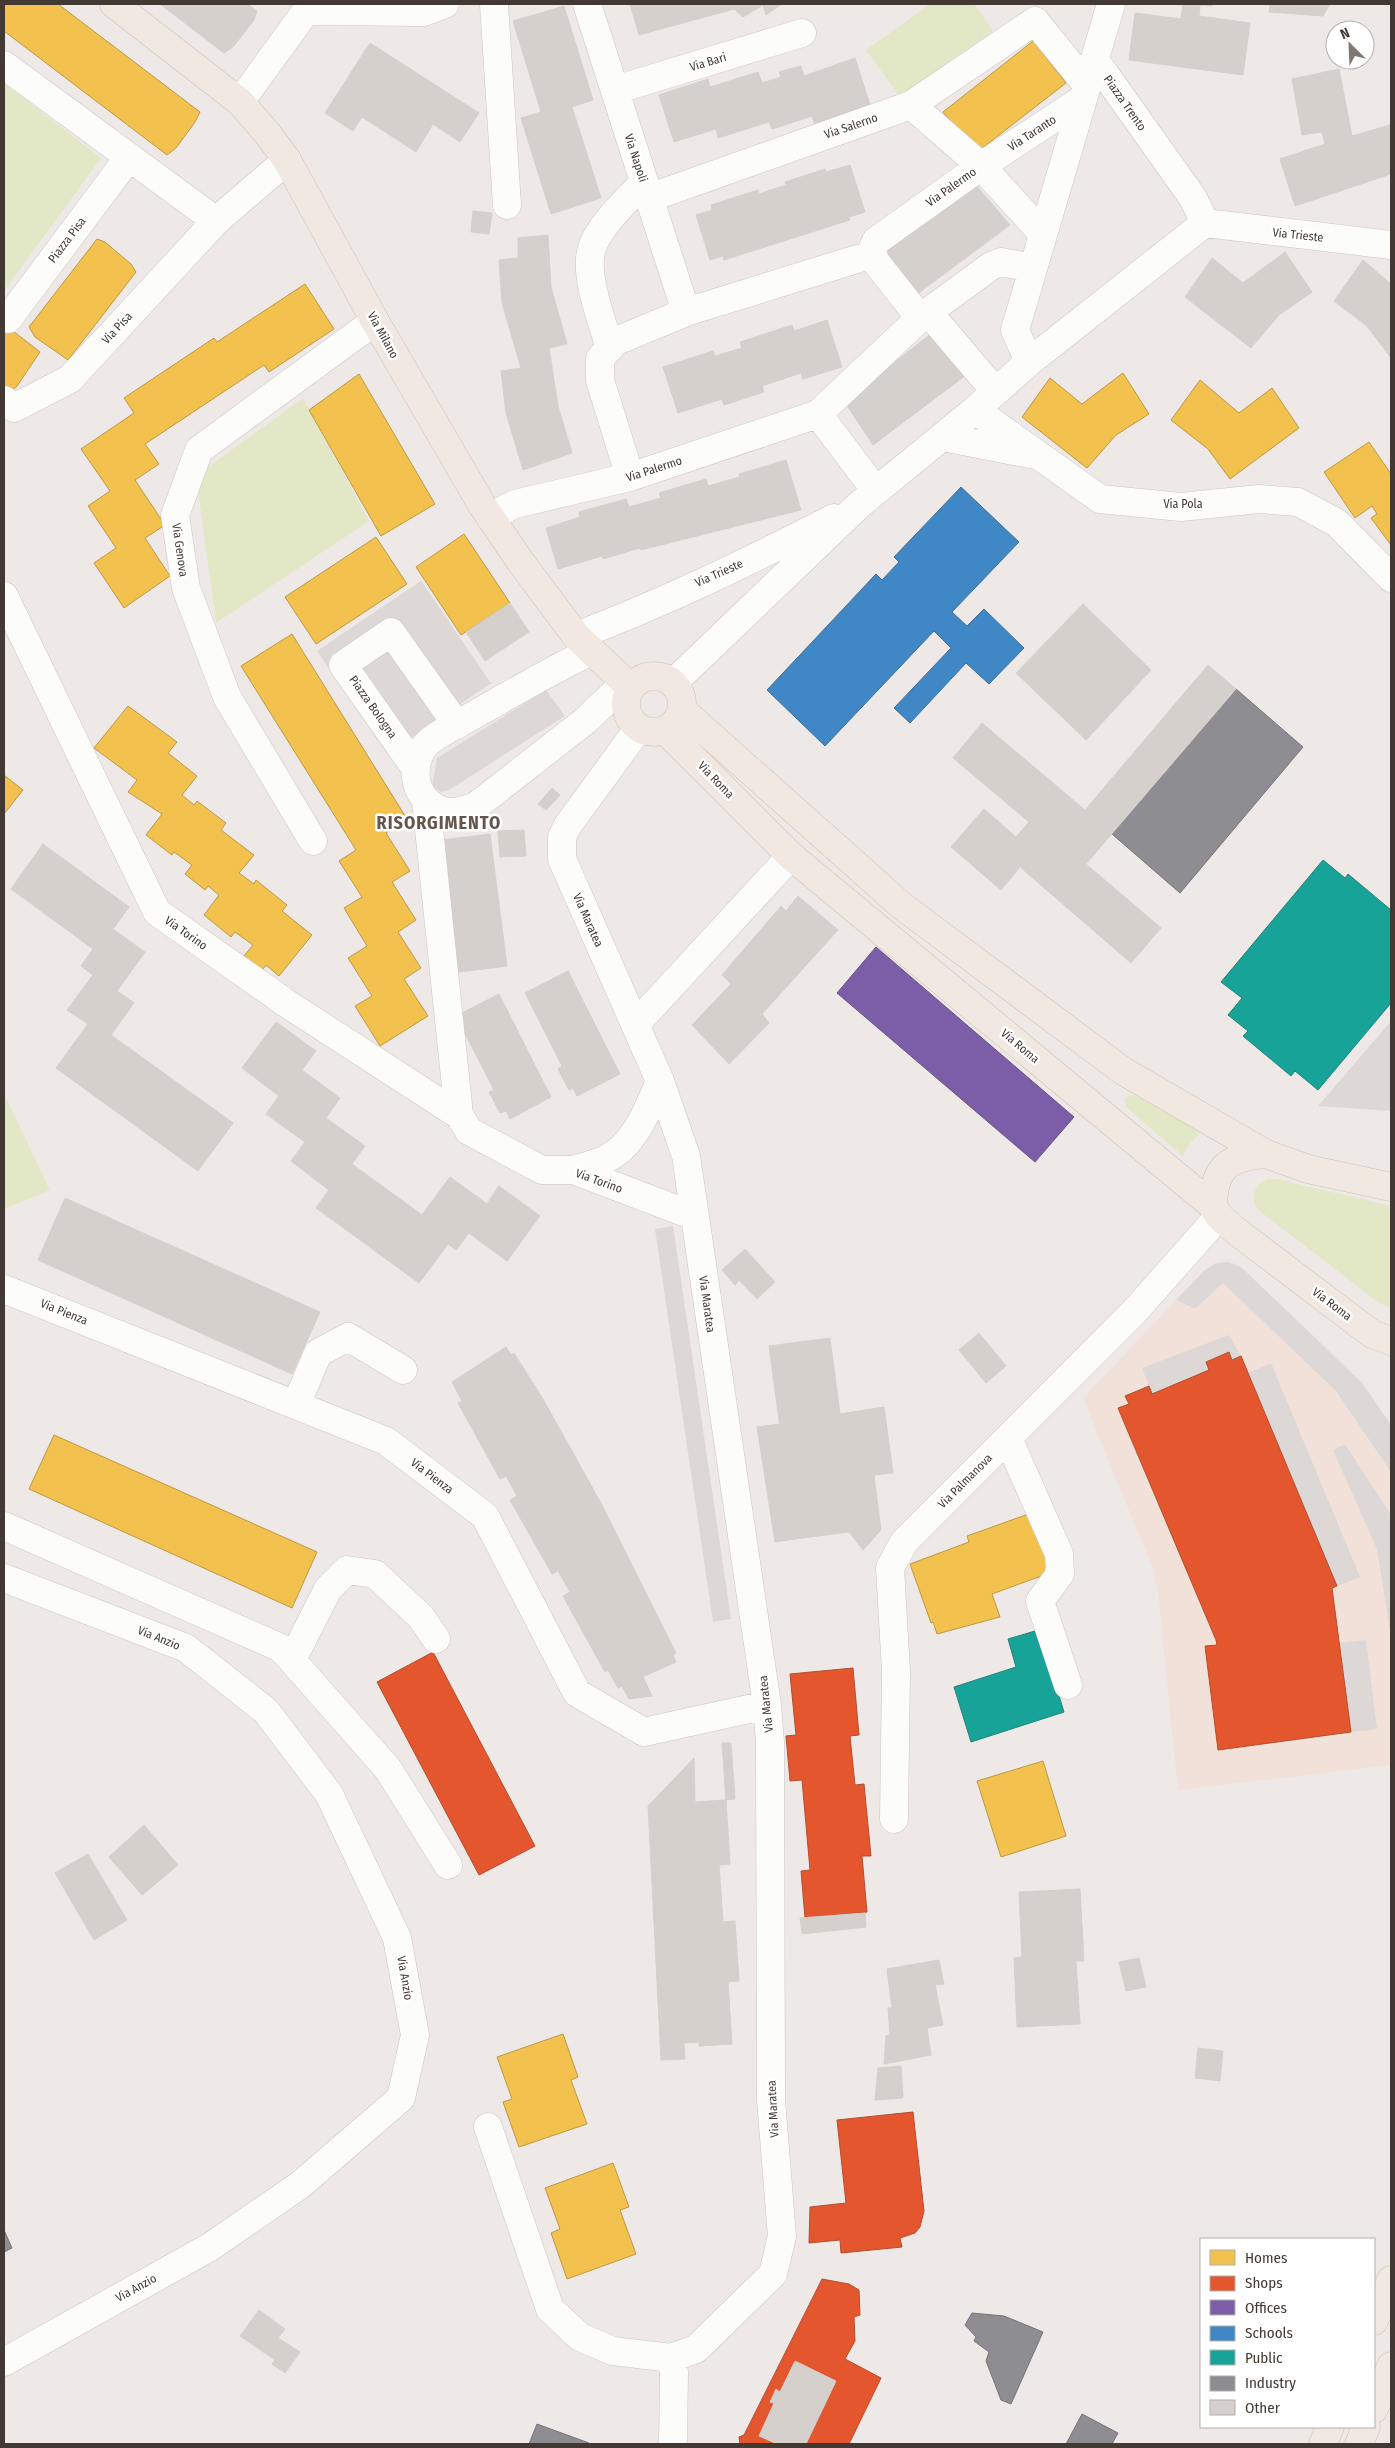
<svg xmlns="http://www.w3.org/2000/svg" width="1395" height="2448" font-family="'Fira Sans Condensed',sans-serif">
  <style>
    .commercial { fill: #f1e1d8 }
    .green { fill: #e2e7c5 }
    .parking { fill: #ddd8d6 }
    .homes { fill: #f2c14e; stroke: #bd9846 }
    .shops { fill: #e4572e; stroke: #b34e30 }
    .offices { fill: #7b5ea7; stroke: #6a5384 }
    .schools { fill: #3f88c5; stroke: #407099 }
    .public { fill: #17a398; stroke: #24837a }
    .industry { fill: #8d8d92; stroke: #767476 }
    .building { fill: #d6d0cd; stroke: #d6d0cc }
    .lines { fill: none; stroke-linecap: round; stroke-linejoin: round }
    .minor-casing { stroke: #cac5c2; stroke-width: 29 }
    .major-casing { stroke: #d0c0b3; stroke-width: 29 }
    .minor { stroke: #fcfcfb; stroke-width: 28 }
    .major { stroke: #f0e8e1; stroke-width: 28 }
    .labels { text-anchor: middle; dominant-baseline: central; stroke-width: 5; stroke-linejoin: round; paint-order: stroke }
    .street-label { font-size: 12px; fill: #423933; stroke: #fff }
    .district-label { font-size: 18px; font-weight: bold; letter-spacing: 1px; fill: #65544a; stroke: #fff }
  </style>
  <rect width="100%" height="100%" fill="#eee9e6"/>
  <path class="commercial" d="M 1222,1262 L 1234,1263 L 1241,1267 L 1346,1366 L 1363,1384 L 1391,1425 L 1391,1765 L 1178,1790 L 1159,1598 L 1153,1569 L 1083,1398 L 1205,1270 Z"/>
  <path class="green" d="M 930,4 L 974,4 L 993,31 L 901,98 L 866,50 Z
    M 4,83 L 101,158 L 4,291 Z
    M 303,398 L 369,521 L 216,623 L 196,476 Z
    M 4,1094 L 50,1190 L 4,1209 Z
    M 1130,1095 L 1136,1096 L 1201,1132 L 1190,1143 L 1183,1156 L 1126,1107 L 1125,1098 Z
    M 1268,1179 L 1276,1179 L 1391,1206 L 1391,1308 L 1379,1303 L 1257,1209 C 1250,1195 1255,1185 1268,1179 Z"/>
  <path class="parking" d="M 421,581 L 491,683 L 387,754 L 317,651 Z
    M 546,690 L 565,716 L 449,790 L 441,792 L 432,786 L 437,758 Z
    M 1391,1021 L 1391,1111 L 1318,1106 Z
    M 673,1226 L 731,1619 L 713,1622 L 655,1229 Z
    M 1228,1262 L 1241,1267 L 1363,1384 L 1391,1425 L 1391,1472 L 1336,1391 L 1223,1283 L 1195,1309 L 1176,1300 L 1205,1270 L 1216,1263 Z
    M 1229,1335 L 1241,1356 L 1232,1360 L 1229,1352 L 1206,1362 L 1209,1370 L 1152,1394 L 1142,1368 Z
    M 1271,1363 L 1360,1577 L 1337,1586 L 1248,1373 Z
    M 1345,1444 L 1391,1515 L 1391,1637 L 1377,1549 L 1333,1450 Z
    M 1366,1640 L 1377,1729 L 1351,1732 L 1339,1643 Z"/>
  <path class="homes" d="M 4,4 L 58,4 L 200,112 L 195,122 L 176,148 L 167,155 L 4,31 Z
    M 1033,41 L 1066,83 L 976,153 L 943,112 Z
    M 97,239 L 105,242 L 131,264 L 136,272 L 68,360 L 35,337 L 29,327 Z
    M 305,284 L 334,329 L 269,372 L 264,365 L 145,444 L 159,464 L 135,480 L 165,525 L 145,538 L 170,576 L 124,608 L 94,563 L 116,548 L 88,506 L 110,491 L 81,449 L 134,413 L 124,398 L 214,338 L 217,342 Z
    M 4,324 L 40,352 L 17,386 L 8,394 L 4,391 Z
    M 1123,373 L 1149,414 L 1116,435 L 1087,468 L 1022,417 L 1050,378 L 1082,404 Z
    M 359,374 L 435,504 L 381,536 L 309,410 Z
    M 1200,380 L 1239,413 L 1272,388 L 1299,428 L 1230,479 L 1208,449 L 1171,420 Z
    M 1369,442 L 1391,474 L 1391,545 L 1371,518 L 1377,514 L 1372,506 L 1355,518 L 1324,472 Z
    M 464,534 L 510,603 L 461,635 L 416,567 Z
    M 376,537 L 407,584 L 316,644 L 285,597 Z
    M 292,634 L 407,819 L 386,833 L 410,871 L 392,882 L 416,920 L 398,932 L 421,968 L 404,979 L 428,1016 L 380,1046 L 355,1006 L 372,996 L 348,958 L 367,946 L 344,908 L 362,897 L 339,861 L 356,850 L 241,666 Z
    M 128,706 L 177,742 L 168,753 L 197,776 L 182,795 L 194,805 L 197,801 L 226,823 L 221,830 L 254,855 L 239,873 L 254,884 L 256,880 L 287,905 L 282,911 L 312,935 L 279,976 L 266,965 L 262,970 L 244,956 L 253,945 L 235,932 L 231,937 L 204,915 L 219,895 L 208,886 L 205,890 L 185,874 L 192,865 L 174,852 L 172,855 L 146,835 L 162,814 L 128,792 L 137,780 L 94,748 Z
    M 4,775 L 23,790 L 4,814 Z
    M 54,1435 L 317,1552 L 292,1608 L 29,1489 Z
    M 1034,1512 L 1055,1571 L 992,1594 L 1000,1617 L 937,1634 L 933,1622 L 931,1623 L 910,1564 L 969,1542 L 967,1536 Z
    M 1043,1761 L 1066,1836 L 1001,1857 L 977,1781 Z
    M 563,2034 L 578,2077 L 571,2080 L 587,2124 L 519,2147 L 503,2102 L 512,2099 L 497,2057 Z
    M 613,2163 L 629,2207 L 620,2210 L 636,2254 L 567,2279 L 551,2233 L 560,2229 L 545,2188 Z"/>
  <path class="shops" d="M 1229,1352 L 1232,1360 L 1241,1356 L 1337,1586 L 1332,1588 L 1351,1732 L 1218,1750 L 1205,1646 L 1217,1645 L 1216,1640 L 1118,1408 L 1129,1404 L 1125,1396 L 1149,1386 L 1152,1394 L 1209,1370 L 1206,1362 Z
    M 433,1652 L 535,1846 L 479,1875 L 377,1682 Z
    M 853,1668 L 859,1735 L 850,1736 L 855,1785 L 864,1784 L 871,1856 L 862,1856 L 867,1912 L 805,1918 L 801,1871 L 810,1870 L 802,1780 L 790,1781 L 786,1736 L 796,1735 L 790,1674 Z
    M 913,2112 L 924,2211 L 920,2227 L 915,2233 L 900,2238 L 902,2247 L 841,2253 L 840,2240 L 809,2243 L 810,2207 L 846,2203 L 837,2120 Z
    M 822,2279 L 849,2284 L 859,2290 L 860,2315 L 854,2317 L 855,2341 L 845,2359 L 881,2378 L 849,2444 L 806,2444 L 836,2381 L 795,2361 L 780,2392 L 776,2389 L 770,2402 L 774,2403 L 759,2436 L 777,2444 L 740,2444 L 739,2437 L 744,2435 Z"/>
  <path class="offices" d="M 876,947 L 1074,1117 L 1035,1162 L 837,993 Z"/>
  <path class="schools" d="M 961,487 L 1019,542 L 952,612 L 967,626 L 984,609 L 1024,648 L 989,684 L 966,663 L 910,723 L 894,708 L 951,648 L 934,631 L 825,746 L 767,690 L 876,574 L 882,580 L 899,562 L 894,557 Z"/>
  <path class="public" d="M 1323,860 L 1345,878 L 1348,874 L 1391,910 L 1391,1003 L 1318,1090 L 1295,1071 L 1291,1076 L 1243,1036 L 1248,1031 L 1228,1015 L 1242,998 L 1221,982 Z
    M 1035,1631 L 1044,1658 L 1047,1657 L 1064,1712 L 971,1742 L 954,1687 L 1016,1667 L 1008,1639 Z"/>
  <path class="industry" d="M 1236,689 L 1303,747 L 1180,893 L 1112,834 Z
    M 4,2230 L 12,2248 L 4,2252 Z
    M 972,2313 L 1004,2316 L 1043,2332 L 1011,2404 L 1001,2400 L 986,2361 L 989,2352 L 974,2341 L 976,2337 L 965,2325 Z
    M 1082,2414 L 1118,2433 L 1112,2444 L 1066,2444 Z
    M 537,2424 L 589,2443 L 589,2444 L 529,2444 Z"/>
  <path class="building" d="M 160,4 L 247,4 L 257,11 L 254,20 L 233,47 L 224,53 Z
    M 630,4 L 782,4 L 766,15 L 763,5 L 743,17 L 734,9 L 639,35 Z
    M 1183,4 L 1212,4 L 1212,6 L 1200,5 L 1199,16 L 1250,23 L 1243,75 L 1129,60 L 1135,13 L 1181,19 Z
    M 1270,4 L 1330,4 L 1323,16 L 1269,12 Z
    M 564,6 L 593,100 L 572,107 L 601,198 L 551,214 L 521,118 L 541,112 L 513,21 Z
    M 370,43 L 479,113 L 460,142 L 433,124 L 416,152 L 362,117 L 353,131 L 325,113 Z
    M 855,58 L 871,108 L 815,125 L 812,116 L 772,129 L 769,122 L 718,138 L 716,129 L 674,142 L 659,95 L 708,79 L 710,87 L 758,72 L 762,83 L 781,77 L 779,72 L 801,66 L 804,76 Z
    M 1339,69 L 1352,136 L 1390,125 L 1391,174 L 1295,206 L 1280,159 L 1325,144 L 1322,132 L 1302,135 L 1292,79 Z
    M 850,165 L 865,212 L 849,217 L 850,220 L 724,260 L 723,256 L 710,260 L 696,215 L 712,210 L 711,205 L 758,190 L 759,194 L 786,185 L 785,182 L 825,169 L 826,172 Z
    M 975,184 L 1010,225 L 912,298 L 883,253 Z
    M 473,211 L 492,213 L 489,234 L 471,232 Z
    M 548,235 L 551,287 L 567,344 L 549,348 L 558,406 L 572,453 L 523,470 L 506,413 L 501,371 L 521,368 L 502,303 L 499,260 L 518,258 L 518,238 Z
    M 1285,252 L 1312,292 L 1279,315 L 1251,348 L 1185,297 L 1212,258 L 1243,283 Z
    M 1363,260 L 1391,284 L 1391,358 L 1367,326 L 1334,301 Z
    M 827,320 L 842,367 L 803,379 L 801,373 L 762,386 L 764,392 L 724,405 L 722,399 L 678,413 L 663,367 L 713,351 L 715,356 L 742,348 L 740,342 L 792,325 L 794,331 Z
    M 936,330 L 970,372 L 873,445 L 844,401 Z
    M 786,460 L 801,510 L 641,550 L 640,548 L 603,559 L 602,556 L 558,569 L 546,528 L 580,517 L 579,512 L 626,499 L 629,507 L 661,498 L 659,493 L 706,479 L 708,486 L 740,477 L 739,474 Z
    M 510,603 L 529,632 L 485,661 L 466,632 Z
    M 1083,604 L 1151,670 L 1086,740 L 1016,673 Z
    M 1208,665 L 1236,689 L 1086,864 L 1161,928 L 1131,963 L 1020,867 L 1001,890 L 951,847 L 984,809 L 1016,837 L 1029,822 L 953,758 L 982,723 L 1085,810 Z
    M 552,788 L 560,795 L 546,810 L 538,804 Z
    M 524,830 L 526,856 L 500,857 L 498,831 Z
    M 490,834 L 507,966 L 459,972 L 442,840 Z
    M 43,844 L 129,907 L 113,929 L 145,952 L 117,991 L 134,1003 L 111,1035 L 233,1123 L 198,1171 L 56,1068 L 88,1024 L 67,1010 L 93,975 L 81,966 L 93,949 L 11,889 Z
    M 798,896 L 838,930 L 762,1014 L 769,1023 L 729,1064 L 692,1025 L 731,984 L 722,975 L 781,906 L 786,911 Z
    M 568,971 L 620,1074 L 577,1096 L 573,1088 L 569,1090 L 558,1069 L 562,1066 L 525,993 Z
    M 499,994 L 551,1097 L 510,1119 L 506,1111 L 500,1113 L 489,1092 L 494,1090 L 456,1016 Z
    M 276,1022 L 316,1051 L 302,1070 L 340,1098 L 326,1118 L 365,1146 L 352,1164 L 422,1215 L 450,1177 L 487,1204 L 499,1186 L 540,1216 L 507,1261 L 469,1233 L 456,1250 L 448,1244 L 419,1283 L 316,1208 L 329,1190 L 291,1161 L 305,1142 L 266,1114 L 279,1096 L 242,1068 Z
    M 65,1198 L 320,1312 L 292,1374 L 38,1260 Z
    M 745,1249 L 775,1282 L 757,1299 L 739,1280 L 735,1285 L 722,1270 Z
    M 979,1333 L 1006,1366 L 986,1383 L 959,1350 Z
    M 830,1338 L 840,1414 L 884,1407 L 893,1473 L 874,1475 L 881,1530 L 863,1550 L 849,1532 L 795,1539 L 769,1346 Z
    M 506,1347 L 511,1355 L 514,1353 L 543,1399 L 602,1505 L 676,1653 L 673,1655 L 676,1662 L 618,1688 L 608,1670 L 605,1672 L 563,1596 L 570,1592 L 558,1571 L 552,1574 L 510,1500 L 517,1496 L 506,1476 L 500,1479 L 458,1403 L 462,1401 L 452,1382 Z
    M 779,1424 L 795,1539 L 775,1542 L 757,1427 Z
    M 643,1677 L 652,1696 L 629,1699 L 622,1686 Z
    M 722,1743 L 731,1743 L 735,1799 L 726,1800 Z
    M 694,1758 L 695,1802 L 726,1800 L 730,1864 L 719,1865 L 723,1922 L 735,1921 L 739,1981 L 728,1982 L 732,2044 L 699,2046 L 699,2042 L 684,2043 L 685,2059 L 661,2060 L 648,1806 Z
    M 144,1825 L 178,1865 L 142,1895 L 109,1857 Z
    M 88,1854 L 127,1920 L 94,1940 L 55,1873 Z
    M 1080,1889 L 1084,1961 L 1076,1961 L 1080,2024 L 1017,2027 L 1014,1958 L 1022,1957 L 1019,1892 Z
    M 865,1913 L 866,1927 L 802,1934 L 800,1918 Z
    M 1139,1958 L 1146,1987 L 1126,1991 L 1119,1962 Z
    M 939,1960 L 944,1984 L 935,1985 L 943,2025 L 927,2028 L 931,2055 L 884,2064 L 886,2036 L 890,2035 L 888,2008 L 892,2008 L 887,1969 Z
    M 1198,2048 L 1223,2051 L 1220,2081 L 1195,2078 Z
    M 901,2066 L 903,2098 L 875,2100 L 878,2068 Z
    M 259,2310 L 285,2329 L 278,2338 L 286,2343 L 275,2360 L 240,2336 Z
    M 286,2343 L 300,2352 L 285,2373 L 272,2364 Z
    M 795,2361 L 836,2381 L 806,2444 L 777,2444 L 759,2436 L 774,2403 L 770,2402 L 776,2389 L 780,2392 Z"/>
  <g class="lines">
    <g class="minor-casing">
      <path id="minor" d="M 494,4 L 507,205
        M 587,4 L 686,312 L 614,342 L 600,359 L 600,380 L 630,477
        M 1095,60 L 1193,198 L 1205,223
        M 4,65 L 216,221
        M 615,90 L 802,33
        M 240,102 L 306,11 L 424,12 L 445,4
        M 911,105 L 981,166 L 876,241 L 872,250 L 875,261 L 920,318 L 991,266 L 1001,262 L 1033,268
        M 649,198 L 911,105 L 1035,21 L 1087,85
        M 1205,223 L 1391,245
        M 1043,234 L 981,166 L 1083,99
        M 686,312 L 857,259
        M 928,312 L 995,391
        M 4,316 L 8,319 L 129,157
        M 610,348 C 602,321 582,271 593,245 C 603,221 627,201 644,182
        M 1029,362 L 1015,330 L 1111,4
        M 4,400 L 14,408 L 70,379 L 216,221 L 287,160
        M 975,410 L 1100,499 L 1181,507 L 1259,499 L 1298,502 L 1337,523 L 1391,578
        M 818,414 L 876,491
        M 943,437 L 1030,454
        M 490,517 L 515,504 L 630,477 L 818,414 L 920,318
        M 4,596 L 157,912 L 286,1003 L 459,1115 L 469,1131 L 542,1170 L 573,1170 L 694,1216
        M 576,636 C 664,603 750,561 834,518
        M 591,651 C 553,670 517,690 481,711 C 464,721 446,729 431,740 C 404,762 414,808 450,812 C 460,812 468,809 476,806 L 585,721 L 625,683
        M 673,683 L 860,504 L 975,410 L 1029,362 L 1205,223
        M 416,769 L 343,665 L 391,632 L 457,725
        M 426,800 L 459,1115
        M 313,841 L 227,697 L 186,588 L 175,515 L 199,450 L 375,321
        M 635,1025 L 791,856
        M 573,1170 C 584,1167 596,1164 606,1159 C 635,1145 648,1109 660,1081
        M 4,1289 L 386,1441 L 485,1516 L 577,1693 L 644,1732 L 767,1705
        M 296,1405 L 318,1353 L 348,1337 L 403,1370
        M 1008,1438 L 1059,1554 L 1060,1574 L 1040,1601 L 1068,1685
        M 4,1526 L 281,1648 L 388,1769 L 448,1865
        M 4,1578 L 186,1648 L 266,1711 L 329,1794 L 397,1938 L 415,2035 L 401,2098 L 300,2185 L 210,2247 L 4,2362
        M 292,1660 L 328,1589 L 347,1570 L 375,1574 L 421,1617 L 436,1639
        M 894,1819 L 896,1671 L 890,1568 L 904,1542 L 1134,1312 L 1219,1216
        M 488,2127 L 550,2309 L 580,2337 L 613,2351 L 671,2358 L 696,2349 L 773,2274 L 782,2236 L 771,2100 L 770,1742 L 767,1705 L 686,1156 L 660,1081 L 562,859 L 562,837 L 568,825 L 639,728
        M 671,2358 L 674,2372 L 673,2444"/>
    </g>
    <g class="major-casing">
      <path id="major" d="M 114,4 L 240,102 L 267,133 L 287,160 L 375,321 L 482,505 L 520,561 L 576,636 L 631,688
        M626 704a28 28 0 1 1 56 0a28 28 0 1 1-56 0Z
        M 682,710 L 902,906 L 1123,1071 L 1266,1154 L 1308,1169 L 1391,1187
        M 665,730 L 791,856 L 1213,1206 L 1219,1216 L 1236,1231 L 1372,1334 L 1391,1341
        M 1213,1206 C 1214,1167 1228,1157 1266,1154
        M 1374,2321 L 1391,2280
        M 1374,2409 L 1391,2366
        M 1323,2444 L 1330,2427
        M 1359,2444 L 1366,2427"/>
    </g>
    <use href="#minor" class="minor"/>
    <use href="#major" class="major"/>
  </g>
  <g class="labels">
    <g class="street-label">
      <text transform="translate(708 62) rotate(-17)">Via Bari</text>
      <text transform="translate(1125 103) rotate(55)">Piazza Trento</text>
      <text transform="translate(851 126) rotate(-19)">Via Salerno</text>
      <text transform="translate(1032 133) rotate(-33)">Via Taranto</text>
      <text transform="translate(636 158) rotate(72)">Via Napoli</text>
      <text transform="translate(951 187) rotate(-35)">Via Palermo</text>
      <text transform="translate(1298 235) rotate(6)">Via Trieste</text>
      <text transform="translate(67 240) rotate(-53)">Piazza Pisa</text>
      <text transform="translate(117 328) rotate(-47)">Via Pisa</text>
      <text transform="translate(383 335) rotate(61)">Via Milano</text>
      <text transform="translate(654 469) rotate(-18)">Via Palermo</text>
      <text x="1183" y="504">Via Pola</text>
      <text transform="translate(180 550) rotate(82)">Via Genova</text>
      <text transform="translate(719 573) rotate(-24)">Via Trieste</text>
      <text transform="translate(373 707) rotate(55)">Piazza Bologna</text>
      <text transform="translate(716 780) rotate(46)">Via Roma</text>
      <text transform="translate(588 920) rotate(66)">Via Maratea</text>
      <text transform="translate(186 933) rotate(35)">Via Torino</text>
      <text transform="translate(1020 1046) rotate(40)">Via Roma</text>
      <text transform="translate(599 1181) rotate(20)">Via Torino</text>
      <text transform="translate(707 1304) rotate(82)">Via Maratea</text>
      <text transform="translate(1332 1304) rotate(37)">Via Roma</text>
      <text transform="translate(64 1312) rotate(22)">Via Pienza</text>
      <text transform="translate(432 1476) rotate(37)">Via Pienza</text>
      <text transform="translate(965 1481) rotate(-45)">Via Palmanova</text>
      <text transform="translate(159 1638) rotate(22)">Via Anzio</text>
      <text transform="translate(766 1704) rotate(-96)">Via Maratea</text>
      <text transform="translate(405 1978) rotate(80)">Via Anzio</text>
      <text transform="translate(773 2109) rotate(-93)">Via Maratea</text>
      <text transform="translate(136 2288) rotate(-29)">Via Anzio</text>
    </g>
    <g class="district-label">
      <text x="439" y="823">RISORGIMENTO</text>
    </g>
  </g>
  <rect width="1395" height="2448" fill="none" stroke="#423933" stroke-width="10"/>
  <rect x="1200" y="2238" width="175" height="190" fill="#ffffff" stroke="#b3b0ad"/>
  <rect x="1210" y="2250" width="25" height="15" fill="#f2c14e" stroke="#b3b0ad"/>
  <text x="1245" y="2263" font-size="15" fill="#423933">Homes</text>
  <rect x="1210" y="2276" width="25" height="15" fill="#e4572e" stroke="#b3b0ad"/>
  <text x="1245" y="2288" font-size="15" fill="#423933">Shops</text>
  <rect x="1210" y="2300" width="25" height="15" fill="#7b5ea7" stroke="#b3b0ad"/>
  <text x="1245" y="2313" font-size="15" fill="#423933">Offices</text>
  <rect x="1210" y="2326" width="25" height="15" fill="#3f88c5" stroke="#b3b0ad"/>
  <text x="1245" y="2338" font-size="15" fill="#423933">Schools</text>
  <rect x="1210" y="2350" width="25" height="15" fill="#17a398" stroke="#b3b0ad"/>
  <text x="1245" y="2363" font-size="15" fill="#423933">Public</text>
  <rect x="1210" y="2376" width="25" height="15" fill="#8d8d92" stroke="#b3b0ad"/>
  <text x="1245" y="2388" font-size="15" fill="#423933">Industry</text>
  <rect x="1210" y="2400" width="25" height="15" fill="#d6d0cd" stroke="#b3b0ad"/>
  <text x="1245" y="2413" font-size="15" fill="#423933">Other</text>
  <g transform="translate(1350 45) rotate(336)"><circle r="24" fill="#ffffff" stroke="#b3b0ad"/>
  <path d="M0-4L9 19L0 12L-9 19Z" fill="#7e7772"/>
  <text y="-8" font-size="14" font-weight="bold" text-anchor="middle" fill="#423933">N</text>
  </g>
</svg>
